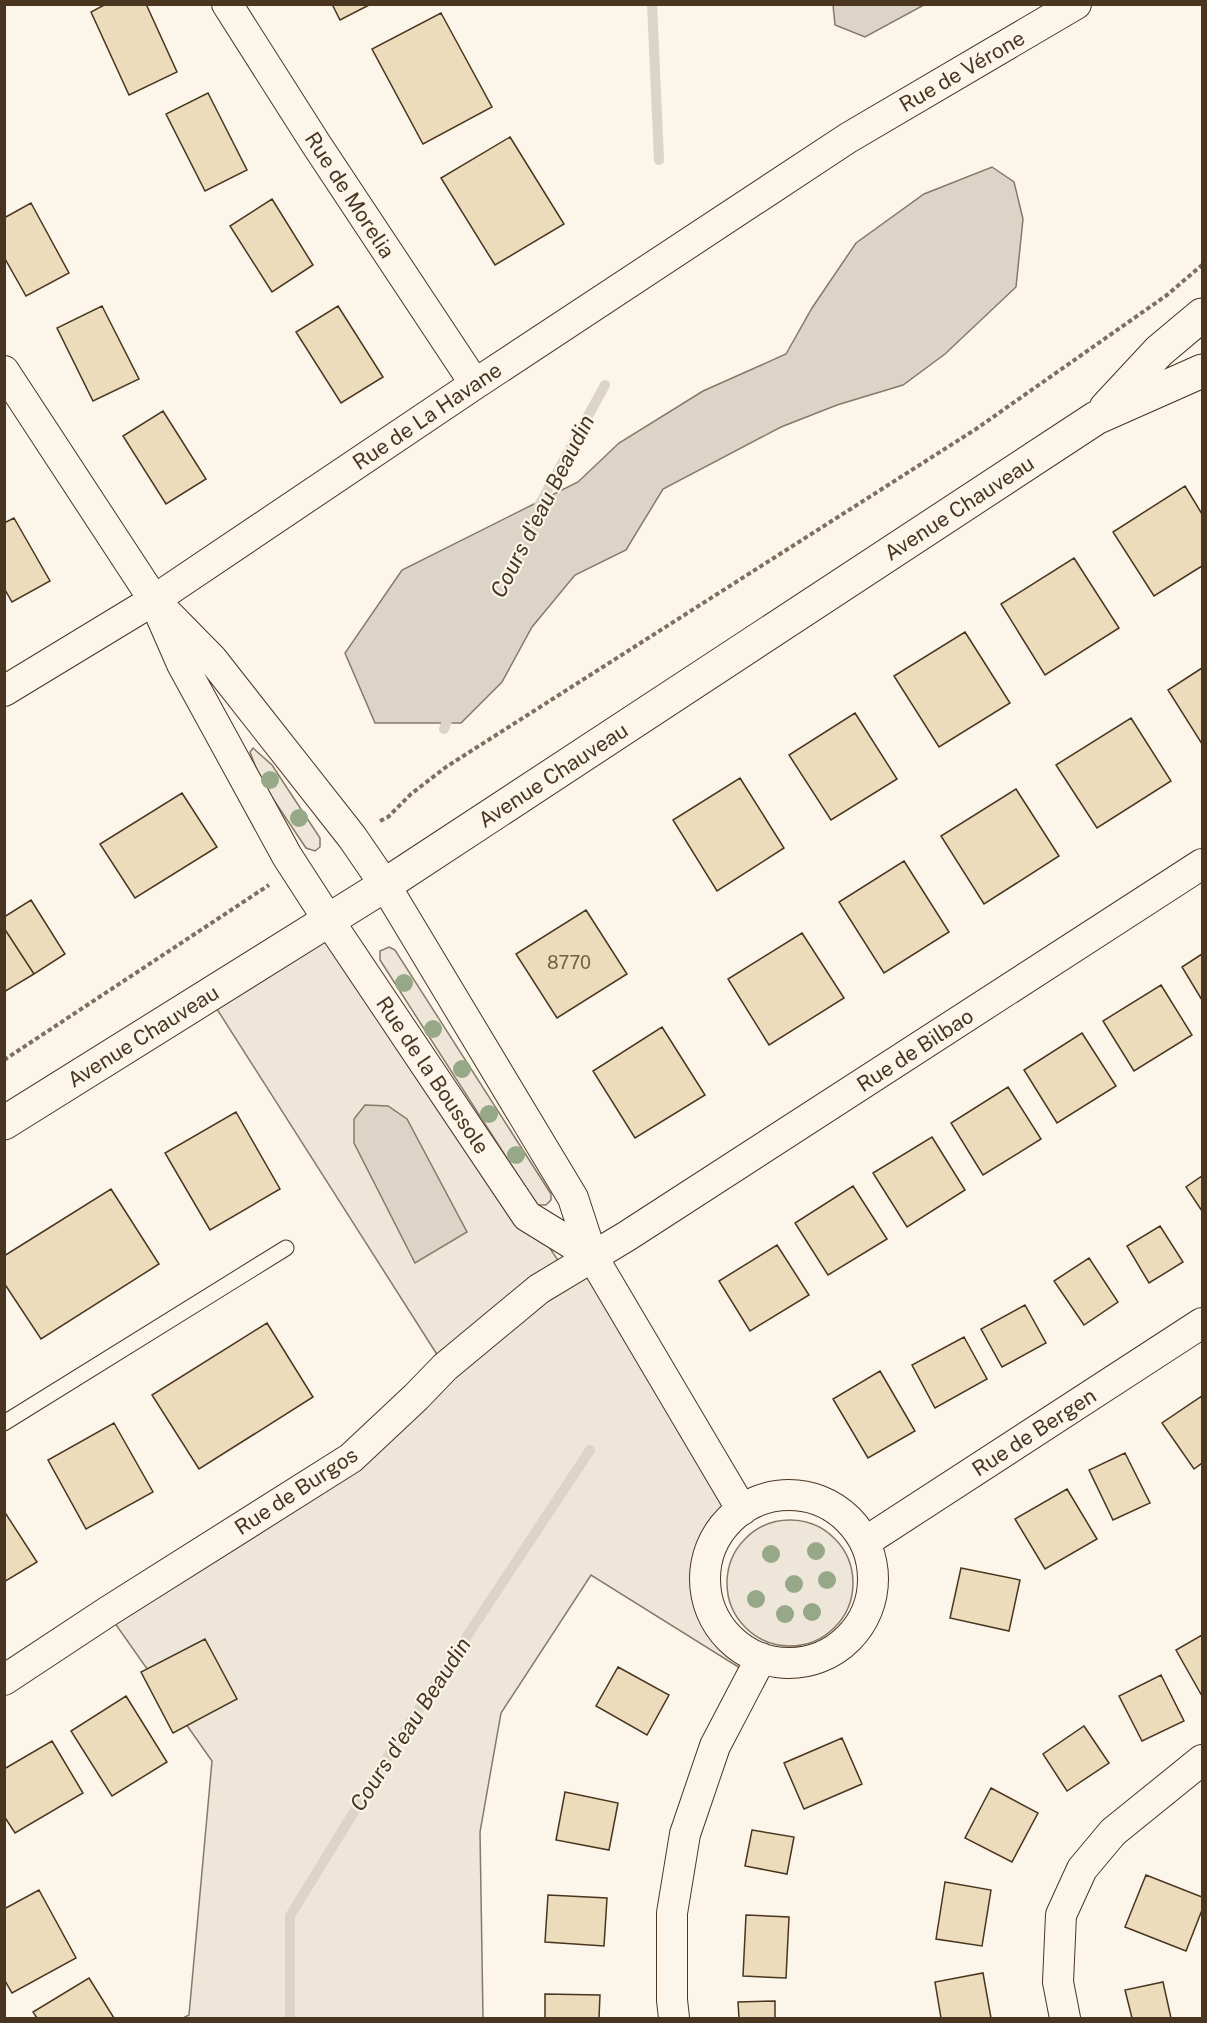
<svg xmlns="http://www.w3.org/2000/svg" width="1207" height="2023" font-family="'Public Sans',sans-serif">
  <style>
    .green { fill: #ede6d9; stroke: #887966; stroke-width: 1.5 }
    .water { fill: #dcd4c6; stroke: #887966; stroke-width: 1.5 }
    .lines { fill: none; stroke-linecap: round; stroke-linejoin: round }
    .stream { stroke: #dcd4c6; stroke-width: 10 }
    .building { fill: #ecdcbc; stroke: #4a3520; stroke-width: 1.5 }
    .service-casing { stroke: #4a3520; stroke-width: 17 }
    .minor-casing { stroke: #4a3520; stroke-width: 32 }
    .secondary-casing { stroke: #4a3520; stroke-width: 35 }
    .path { stroke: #7f6f5c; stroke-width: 4; stroke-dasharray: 4.5 3; stroke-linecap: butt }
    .service { stroke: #fbf6e9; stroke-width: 15 }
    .minor { stroke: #fbf6e9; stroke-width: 30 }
    .secondary { stroke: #fbf6e9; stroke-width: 33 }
    .tree { fill: #96a887 }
    .labels { text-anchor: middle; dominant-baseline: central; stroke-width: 4.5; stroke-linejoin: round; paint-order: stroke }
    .number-label { font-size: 18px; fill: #725f47 }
    .street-label { font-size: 21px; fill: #4a3520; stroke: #fbf6e9 }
    .water-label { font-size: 22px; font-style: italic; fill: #4a3520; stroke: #fbf6e9 }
  </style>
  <rect width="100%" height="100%" fill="#fbf6e9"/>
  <path class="green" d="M 253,748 L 272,765 L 320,838 L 320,847 L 315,851 L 306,848 L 261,781 L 250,752 Z
    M 329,921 L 574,1284 L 586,1263 L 742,1510 C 703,1542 689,1599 729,1638 C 739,1647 749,1652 761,1658 L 751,1675 L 591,1575 L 501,1713 L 480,1832 L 483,2018 L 183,2018 L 189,2015 L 212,1761 L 107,1612 L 351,1458 L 445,1367 L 208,995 Z
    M 389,947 L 395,950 L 551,1194 L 551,1200 L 546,1205 L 537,1205 L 380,960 L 380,951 Z
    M727 1583a63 63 0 1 1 126 0a63 63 0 1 1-126 0Z"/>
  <path class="water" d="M 833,5 L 833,4 L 924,5 L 865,37 L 835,25 Z
    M 992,167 L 1014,182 L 1023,219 L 1016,287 L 945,354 L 903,385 L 837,405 L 781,427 L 663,489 L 626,550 L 575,575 L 532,627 L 502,682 L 461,723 L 375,723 L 345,653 L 402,570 L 578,482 L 619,443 L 703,391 L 786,354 L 812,308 L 856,243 L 924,194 Z
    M 365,1105 L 388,1106 L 407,1119 L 467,1232 L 415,1263 L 354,1143 L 354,1119 Z"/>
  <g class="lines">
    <path class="stream" d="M 652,4 L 659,160
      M 536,511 L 605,385
      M 444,729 L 451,710
      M 290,2018 L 290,1916 L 395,1745 L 590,1450"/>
  </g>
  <path class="building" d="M 106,4 L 146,4 L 177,72 L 129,95 L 91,12 Z
    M 332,4 L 371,4 L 340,20 Z
    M 441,13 L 492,107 L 423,144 L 372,49 Z
    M 208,93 L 247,170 L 205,191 L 166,114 Z
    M 510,137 L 564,224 L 495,265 L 441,178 Z
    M 272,199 L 313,265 L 272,292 L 230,226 Z
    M 31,203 L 69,273 L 26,296 L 4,257 L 4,218 Z
    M 102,306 L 139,379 L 93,401 L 57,328 Z
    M 338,306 L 383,377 L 341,403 L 296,332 Z
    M 163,411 L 206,479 L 166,504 L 123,436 Z
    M 1185,486 L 1202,514 L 1202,566 L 1154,596 L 1113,532 Z
    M 14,518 L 50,581 L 12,602 L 4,588 L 4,523 Z
    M 1074,558 L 1119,628 L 1045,675 L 1001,604 Z
    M 965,632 L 1010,703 L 939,747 L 894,676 Z
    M 1202,668 L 1202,744 L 1168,690 Z
    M 855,713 L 897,779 L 831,820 L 789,755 Z
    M 1131,718 L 1171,781 L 1097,828 L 1056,765 Z
    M 740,778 L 784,848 L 717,891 L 673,820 Z
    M 1016,789 L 1059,856 L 984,904 L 941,836 Z
    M 182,793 L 217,847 L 135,898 L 100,844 Z
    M 904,861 L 949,932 L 884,973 L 839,902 Z
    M 31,900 L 65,954 L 34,974 L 4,928 L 4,917 Z
    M 586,910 L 627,974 L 557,1018 L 516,954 Z
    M 4,928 L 34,974 L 4,992 Z
    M 802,933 L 844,998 L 769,1045 L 728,979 Z
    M 1202,954 L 1202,1000 L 1182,967 Z
    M 1161,985 L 1192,1035 L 1134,1071 L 1103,1021 Z
    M 662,1027 L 705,1095 L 635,1138 L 593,1071 Z
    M 1082,1033 L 1116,1086 L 1057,1123 L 1024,1070 Z
    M 1008,1087 L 1041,1139 L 983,1175 L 951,1123 Z
    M 236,1112 L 280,1189 L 210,1230 L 165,1153 Z
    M 932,1137 L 965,1190 L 907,1227 L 873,1173 Z
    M 1202,1176 L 1202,1211 L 1186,1187 Z
    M 853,1186 L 887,1239 L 828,1275 L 795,1223 Z
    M 111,1189 L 159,1264 L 41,1339 L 4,1283 L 4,1256 Z
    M 1160,1226 L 1183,1262 L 1149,1283 L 1127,1246 Z
    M 777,1245 L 809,1295 L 750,1331 L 719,1281 Z
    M 1089,1258 L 1118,1302 L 1084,1325 L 1054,1281 Z
    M 1025,1305 L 1046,1343 L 1002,1367 L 981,1329 Z
    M 267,1323 L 313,1397 L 199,1469 L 152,1395 Z
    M 964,1337 L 987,1379 L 935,1408 L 912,1365 Z
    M 880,1371 L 915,1431 L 868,1458 L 833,1399 Z
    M 1202,1396 L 1202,1463 L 1194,1469 L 1162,1423 Z
    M 114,1423 L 153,1492 L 86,1529 L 48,1460 Z
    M 1125,1453 L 1150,1503 L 1113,1520 L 1089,1470 Z
    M 1067,1489 L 1097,1539 L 1045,1569 L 1015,1519 Z
    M 4,1511 L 37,1562 L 4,1582 Z
    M 961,1568 L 1020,1580 L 1009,1631 L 950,1618 Z
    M 1202,1635 L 1202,1696 L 1176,1650 Z
    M 205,1639 L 237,1699 L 173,1733 L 141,1672 Z
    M 618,1667 L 669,1695 L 647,1735 L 596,1706 Z
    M 1161,1675 L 1184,1721 L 1142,1741 L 1119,1696 Z
    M 126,1696 L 167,1762 L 112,1796 L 71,1731 Z
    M 1084,1726 L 1109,1763 L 1067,1791 L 1043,1754 Z
    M 842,1738 L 862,1784 L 804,1809 L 784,1763 Z
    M 52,1741 L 83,1793 L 15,1833 L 4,1816 L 4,1769 Z
    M 991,1788 L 1038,1813 L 1012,1862 L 965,1838 Z
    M 565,1792 L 618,1803 L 609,1850 L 556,1840 Z
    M 752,1830 L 794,1837 L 787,1874 L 745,1866 Z
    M 1146,1875 L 1202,1897 L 1202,1910 L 1186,1951 L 1125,1927 Z
    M 945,1882 L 991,1890 L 982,1946 L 936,1939 Z
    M 39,1890 L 76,1958 L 12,1993 L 4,1979 L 4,1909 Z
    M 548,1895 L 607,1898 L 604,1946 L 545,1942 Z
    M 746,1915 L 789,1917 L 786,1978 L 743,1976 Z
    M 983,1973 L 991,2018 L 941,2018 L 935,1982 Z
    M 89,1978 L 114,2018 L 37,2018 L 33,2012 Z
    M 1163,1982 L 1171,2018 L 1132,2018 L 1125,1990 Z
    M 545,1994 L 600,1995 L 599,2018 L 545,2018 Z
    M 775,2001 L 775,2018 L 739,2018 L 738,2002 Z"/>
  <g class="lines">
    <g class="service-casing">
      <path id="service" d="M 4,1423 L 286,1248"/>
    </g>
    <g class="minor-casing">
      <path id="minor" d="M 227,4 L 316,144 L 475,384
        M 4,371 L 154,600 L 182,664 L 287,856 L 329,921 L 527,1216 L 592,1256
        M 154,600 L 212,659 L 352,837 L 385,885 L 573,1198 L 592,1256 L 742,1510
        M 4,691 L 154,600 L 475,384 L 848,138 L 1076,4
        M705 1579a84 84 0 1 1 168 0a84 84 0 1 1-168 0Z
        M 865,1542 L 1202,1323
        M 4,1680 L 107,1612 L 351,1458 L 416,1397 L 445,1367 L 539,1289 L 627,1236 L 1202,864
        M 674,2018 L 672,2000 L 672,1913 L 685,1834 L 715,1746 L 761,1658
        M 1065,2018 L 1058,1982 L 1061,1915 L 1082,1869 L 1113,1832 L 1202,1760"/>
    </g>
    <g class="secondary-casing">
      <path id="secondary" d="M 1106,408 L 1159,351 L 1202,315
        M 4,1123 L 385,885 L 1096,418 L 1202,371"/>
    </g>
    <path class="path" d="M 380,821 L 388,817 L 411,794 L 446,767 L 976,429 L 1167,295 L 1202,265
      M 4,1060 L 269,885"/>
    <use href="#service" class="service"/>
    <use href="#minor" class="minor"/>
    <use href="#secondary" class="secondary"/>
  </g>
  <g class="tree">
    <circle cx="270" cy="780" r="9"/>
    <circle cx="299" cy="818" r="9"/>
    <circle cx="404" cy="983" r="9"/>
    <circle cx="433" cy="1029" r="9"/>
    <circle cx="462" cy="1069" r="9"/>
    <circle cx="489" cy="1114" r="9"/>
    <circle cx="516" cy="1155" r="9"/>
    <circle cx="816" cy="1551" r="9"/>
    <circle cx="771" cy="1554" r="9"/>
    <circle cx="827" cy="1580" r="9"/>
    <circle cx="794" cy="1584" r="9"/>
    <circle cx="756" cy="1599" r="9"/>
    <circle cx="812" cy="1612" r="9"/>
    <circle cx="785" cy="1614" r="9"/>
  </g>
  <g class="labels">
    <g class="number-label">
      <text x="569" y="962">8770</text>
    </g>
    <g class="street-label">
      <text transform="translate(962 71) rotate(-30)">Rue de Vérone</text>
      <text transform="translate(350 195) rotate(57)">Rue de Morelia</text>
      <text transform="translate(427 416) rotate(-34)">Rue de La Havane</text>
      <text transform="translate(959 508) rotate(-33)">Avenue Chauveau</text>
      <text transform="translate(553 775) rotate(-33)">Avenue Chauveau</text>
      <text transform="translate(143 1036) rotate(-32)">Avenue Chauveau</text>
      <text transform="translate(915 1050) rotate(-33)">Rue de Bilbao</text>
      <text transform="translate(433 1075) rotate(56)">Rue de la Boussole</text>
      <text transform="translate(1034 1432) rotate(-33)">Rue de Bergen</text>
      <text transform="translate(296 1491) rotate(-33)">Rue de Burgos</text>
    </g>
    <g class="water-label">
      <text transform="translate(542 506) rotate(-63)">Cours d'eau Beaudin</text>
      <text transform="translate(410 1724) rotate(-57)">Cours d'eau Beaudin</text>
    </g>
  </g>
  <rect width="1207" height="2023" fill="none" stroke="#4a3520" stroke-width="12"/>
</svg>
